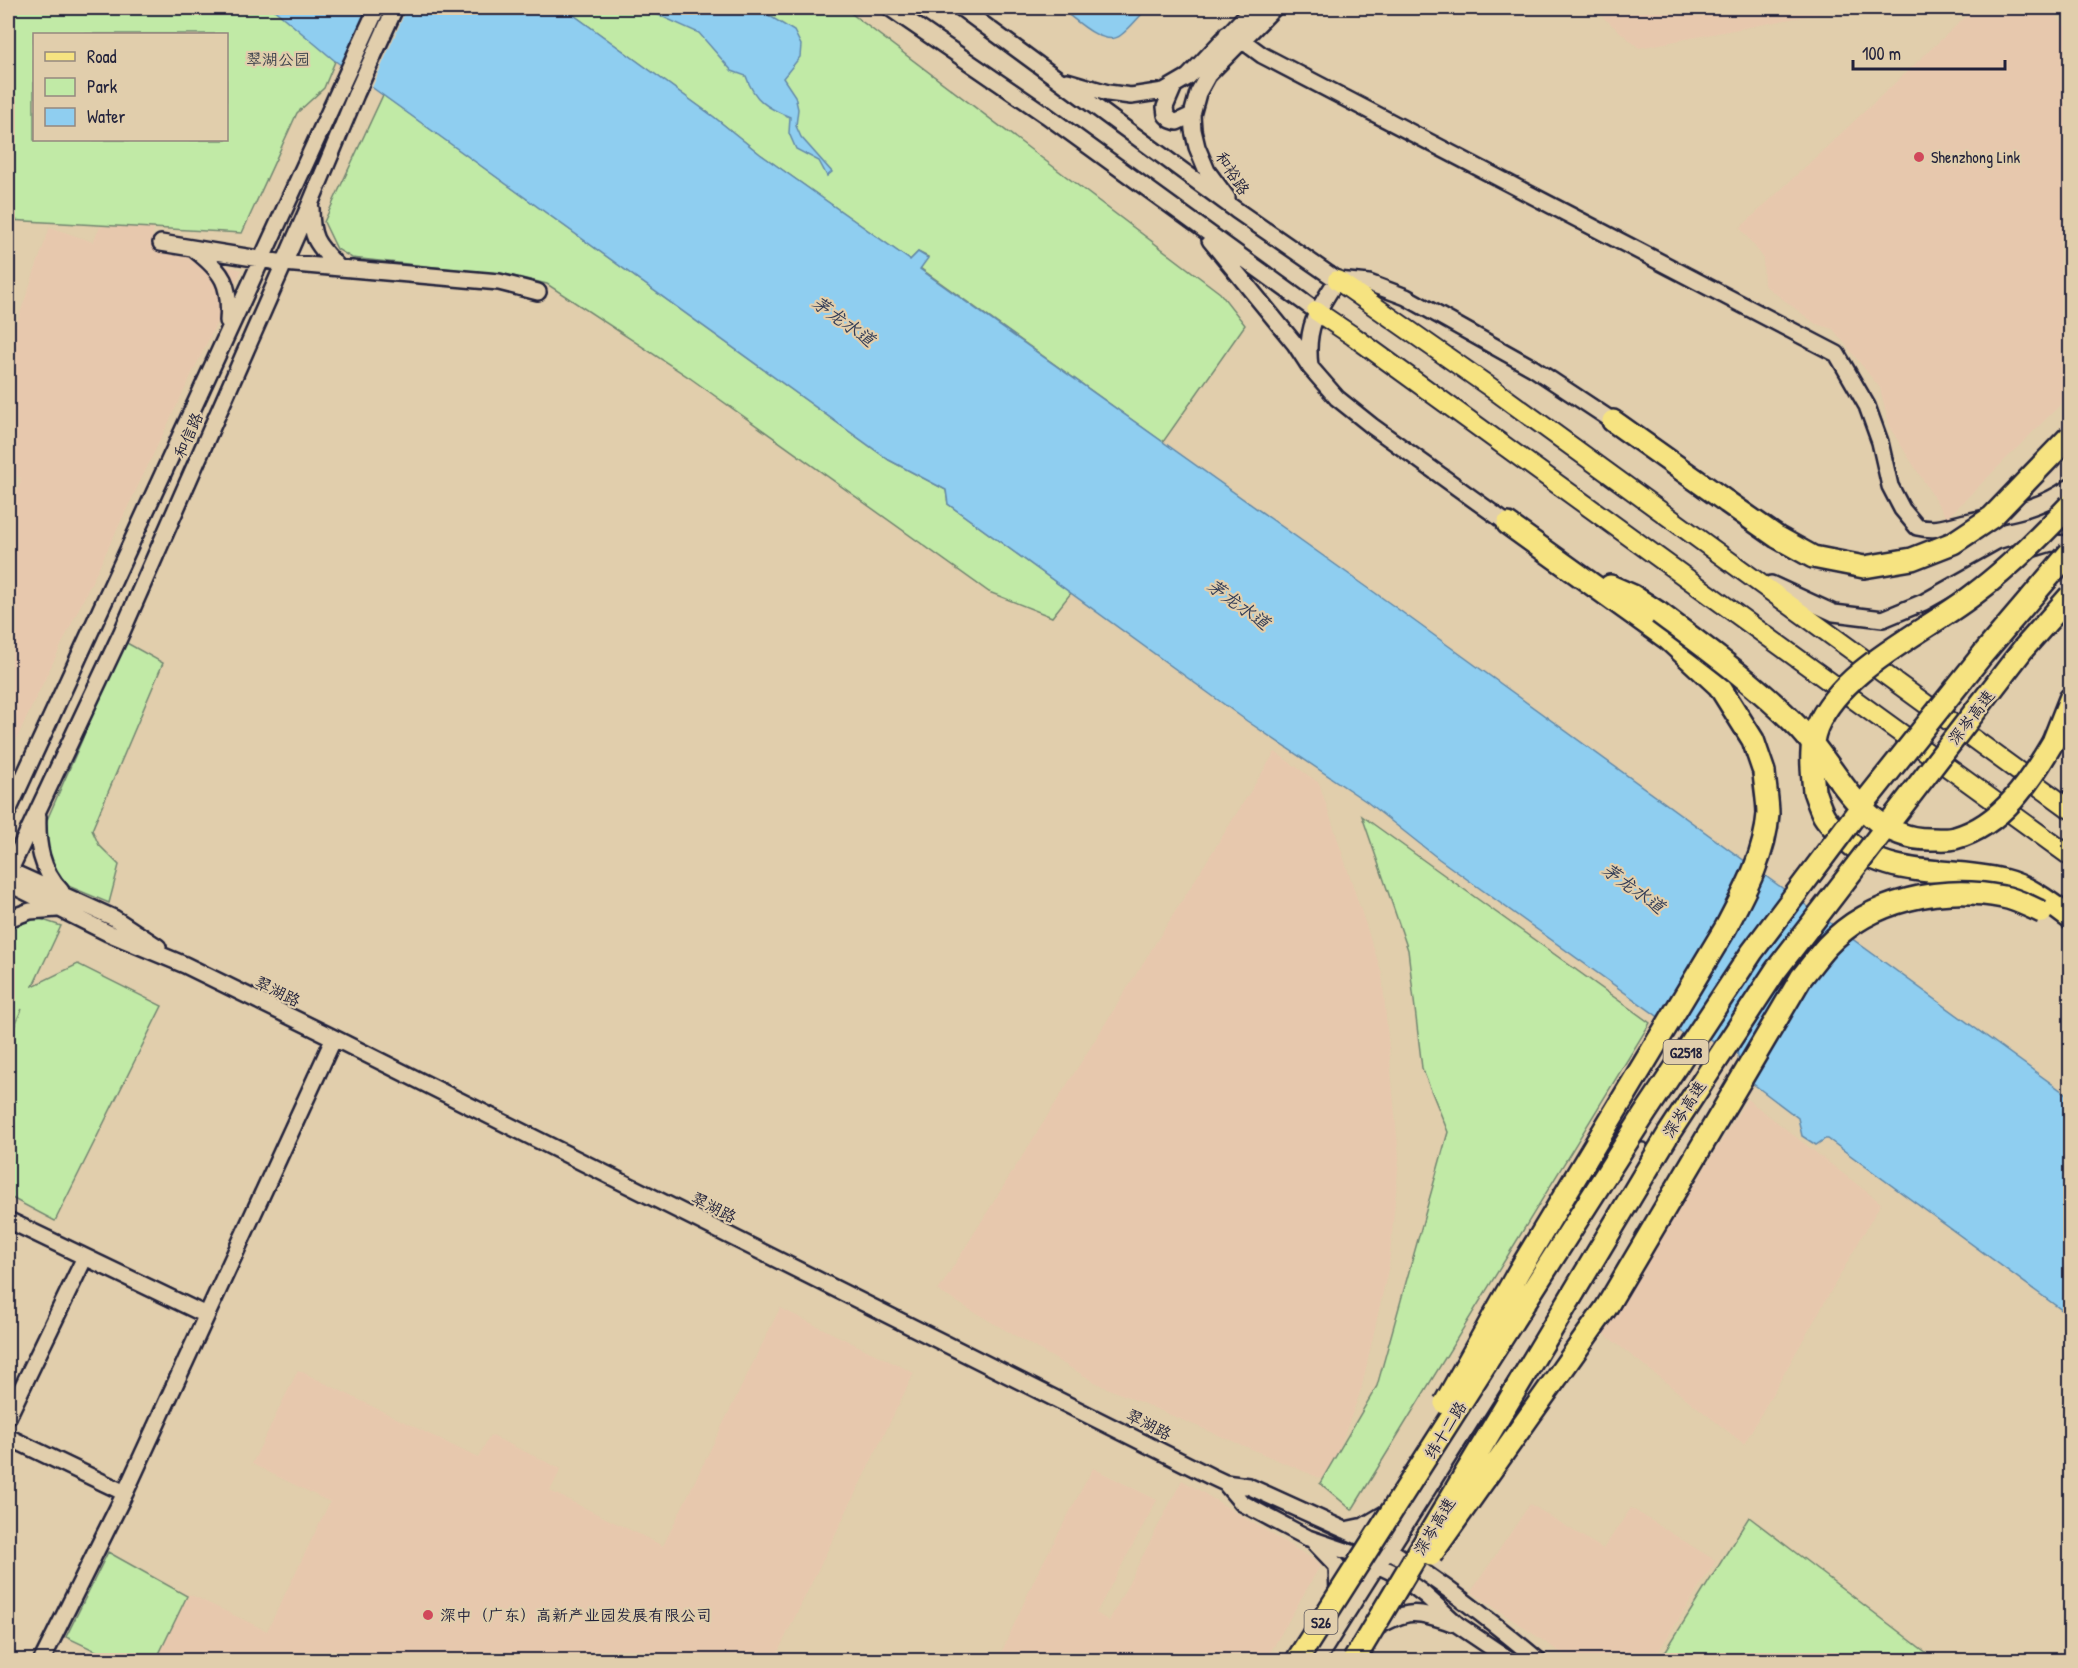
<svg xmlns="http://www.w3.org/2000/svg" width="2078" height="1668" font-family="'Patrick Hand','LXGW WenKai TC',sans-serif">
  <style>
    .built { fill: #e7c8ad }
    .green { fill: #c1eaa6; stroke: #728670; stroke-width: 1.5; fill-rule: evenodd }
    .water { fill: #8fcef0; stroke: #6389a8; stroke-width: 1.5 }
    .pier { fill: #e1ceac }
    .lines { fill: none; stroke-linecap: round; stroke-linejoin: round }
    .minor-casing { stroke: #22223b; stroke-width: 20 }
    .major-casing { stroke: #22223b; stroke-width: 22 }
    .highway-casing { stroke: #22223b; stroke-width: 26 }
    .minor { stroke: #e1ceac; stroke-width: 15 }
    .major { stroke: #f6e381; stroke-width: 18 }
    .highway { stroke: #f6e381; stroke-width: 21 }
    .highway-bridge-casing { stroke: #22223b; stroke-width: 26; stroke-linecap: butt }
    .highway-bridge { stroke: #f6e381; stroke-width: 21 }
    .poi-dot { fill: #d1495b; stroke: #e1ceac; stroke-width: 2 }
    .labels { text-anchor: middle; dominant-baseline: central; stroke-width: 4.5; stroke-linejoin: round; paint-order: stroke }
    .shield { fill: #e1ceac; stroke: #5b565d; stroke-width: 1.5 }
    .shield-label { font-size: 15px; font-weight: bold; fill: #22223b }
    .park-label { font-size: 16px; fill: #3a404b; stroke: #e1ceac }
    .poi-label { font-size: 16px; fill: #22223b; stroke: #e1ceac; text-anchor: start }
    .street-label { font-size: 16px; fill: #22223b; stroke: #e1ceac }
    .water-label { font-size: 18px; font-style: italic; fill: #323c56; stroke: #e1ceac }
  </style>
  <rect width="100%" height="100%" fill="#e1ceac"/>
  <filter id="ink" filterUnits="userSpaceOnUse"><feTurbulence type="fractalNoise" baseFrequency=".0167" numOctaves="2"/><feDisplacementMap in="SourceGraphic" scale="12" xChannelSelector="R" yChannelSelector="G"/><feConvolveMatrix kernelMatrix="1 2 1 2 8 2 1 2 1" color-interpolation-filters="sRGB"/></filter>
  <g filter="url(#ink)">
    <path class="built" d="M 1592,8 L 1848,8 L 1639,48 Z
      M 1975,8 L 2047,8 L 2070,31 L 2070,395 L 1947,518 L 1890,428 L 1880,388 L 1833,329 L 1816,324 L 1764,285 L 1763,257 L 1740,228 Z
      M 109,208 L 155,217 L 152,244 L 242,270 L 8,756 L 8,534 L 9,514 L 21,479 L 8,470 L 8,348 L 50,227 L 93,242 Z
      M 1275,752 L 1319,783 L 1382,974 L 1399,1158 L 1389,1265 L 1361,1390 L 1327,1481 L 1102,1386 L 938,1291 Z
      M 1747,1099 L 1881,1203 L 1744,1444 L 1603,1333 Z
      M 780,1308 L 914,1373 L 774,1660 L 156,1660 L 189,1594 L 267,1631 L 330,1502 L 252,1464 L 298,1370 L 478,1458 L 490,1435 L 561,1469 L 550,1491 L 663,1546 Z
      M 1093,1468 L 1157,1500 L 1096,1613 L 1109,1621 L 1182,1480 L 1321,1564 L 1266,1660 L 998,1660 L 1036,1576 Z
      M 1530,1504 L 1603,1549 L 1631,1508 L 1716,1561 L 1653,1660 L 1572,1660 L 1471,1592 Z"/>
    <path class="green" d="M 8,8 L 357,8 L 324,88 L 297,113 L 242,233 L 8,220 ZM 34,34 L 226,34 L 226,140 L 34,140 Z
      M 564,8 L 844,8 L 1220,293 L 1245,325 L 1163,442 L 920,268 L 928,257 L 918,252 L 910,260 L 760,154 L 714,117 Z
      M 383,95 L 889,460 L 946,490 L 948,504 L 1071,593 L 1052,617 L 989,592 L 690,378 L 547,284 L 509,275 L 352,258 L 337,249 L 324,222 Z
      M 125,642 L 163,663 L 92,830 L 99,845 L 119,865 L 109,903 L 61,883 L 50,870 L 43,829 L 82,740 L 94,708 Z
      M 1362,816 L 1650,1023 L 1352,1510 L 1320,1483 L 1377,1386 L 1448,1132 L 1422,1068 L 1408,950 Z
      M 37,918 L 61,926 L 33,986 L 78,964 L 162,1006 L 55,1221 L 8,1196 L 8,1041 L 22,1009 L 8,1038 L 8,931 L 14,925 Z
      M 1749,1517 L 1936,1660 L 1660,1660 Z
      M 108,1552 L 187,1596 L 156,1660 L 115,1660 L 66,1637 Z"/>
    <path class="water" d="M 272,8 L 564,8 L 714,117 L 760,154 L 910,260 L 918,252 L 928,258 L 920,269 L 1395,607 L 2070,1097 L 2070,1316 L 1828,1139 L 1825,1139 L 1816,1145 L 1802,1136 L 1798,1118 L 1752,1083 L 1741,1070 L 1737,1051 L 1732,1047 L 1716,1045 L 1710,1039 L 1691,1038 L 1678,1031 L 1439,859 L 1367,802 L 1247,721 L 948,504 L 946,490 L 889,460 L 334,60 Z
      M 643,8 L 757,8 L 794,31 L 801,45 L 800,57 L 783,78 L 795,96 L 798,109 L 796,126 L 801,137 L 832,172 L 827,176 L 819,161 L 796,149 L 789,133 L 790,117 C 767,108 754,100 746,76 L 732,71 L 699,33 Z
      M 1060,8 L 1148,8 C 1139,16 1131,28 1121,35 C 1104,49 1074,18 1060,8 Z"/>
    <path class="pier" d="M 368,8 L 407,8 L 371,90 L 341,68 Z"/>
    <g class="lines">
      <g class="minor-casing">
        <path id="minor" d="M 890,8 L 1046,115 L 1316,311
          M 961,8 L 1236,210 L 1337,280 L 1369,283 L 1406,297 L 1533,368 L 1613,421
          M 1227,34 L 1243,41 L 1262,55 L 1837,354 L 1867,406 L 1880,442 L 1890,486 L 1902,509 L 1917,527 C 1939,532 1949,525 1971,521 C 2008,513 2038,510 2070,487
          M 1067,81 L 1108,93 L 1131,96 L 1164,91 L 1188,77 L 1253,8
          M 1174,86 L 1165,107 L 1166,115 L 1171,120 L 1177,122 L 1192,115
          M 1227,198 L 1207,171 L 1197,147 L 1193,130 L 1192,115 L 1198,93 L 1208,75 L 1274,8
          M 311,208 C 311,240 317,244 338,267
          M 1210,240 L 1295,344 L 1310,367 L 1337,398 L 1372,426 L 1508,524
          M 161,243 L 284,263 L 499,282 L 538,292
          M 195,250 C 223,272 231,284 228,321
          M 1310,366 C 1305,328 1317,310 1337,280
          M 1771,584 L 1834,613 L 1883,619 L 1924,602 L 2004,557 L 2051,543 L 2070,544
          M 8,811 L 377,8
          M 38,816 C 37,844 41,870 61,891
          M 8,870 L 114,918 L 158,947
          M 8,874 L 121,634 L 311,202 L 356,94 L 395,8
          M 8,883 L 108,933 L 185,965 L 334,1038 L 1210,1476 L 1225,1483 L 1248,1486 L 1389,1550 C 1442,1582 1491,1621 1538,1660
          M 8,919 L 30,911 L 57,909
          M 8,1220 L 206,1315
          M 8,1417 L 85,1257
          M 8,1437 L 125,1493
          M 1225,1483 L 1242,1503 L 1308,1538 L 1352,1553 L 1400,1576 L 1425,1595 L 1458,1625 L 1510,1660
          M 1345,1530 L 1364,1526 L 1391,1510
          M 1315,1543 L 1337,1566 L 1338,1594
          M 1374,1629 C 1407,1609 1416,1610 1452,1623
          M 42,1660 L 125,1493 L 334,1038
          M 1317,1660 L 1377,1565 L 1389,1550 L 1642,1151"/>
      </g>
      <g class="major-casing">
        <path id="major" d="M 1337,280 L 1490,387 L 2070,809
          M 1316,311 L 1353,336 L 2070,856"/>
      </g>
      <g class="highway-casing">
        <path id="highway" d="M 1613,421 L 1727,502
          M 1508,524 L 1668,639 L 1719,686 L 1753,740 L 1764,772
          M 1610,586 L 1633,596 L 1659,613
          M 2053,742 L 2070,699
          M 1814,791 C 1817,799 1820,809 1824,816 C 1827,821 1832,826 1836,830 C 1882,883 1943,865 2003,880 C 2028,886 2050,903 2070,918"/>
      </g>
      <use href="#minor" class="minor"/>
      <use href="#major" class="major"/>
      <use href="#highway" class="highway"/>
      <g class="highway-bridge-casing">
        <path id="highway-bridge" d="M 1727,502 L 1777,537 L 1813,557 L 1864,567 L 1912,559 L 1953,543 L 1992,517 L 2070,436
          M 1659,613 C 1707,649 1757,685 1799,728 C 1825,755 1842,791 1871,816 C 1888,831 1910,840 1933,839 C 1940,839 1949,840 1955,838 C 2002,825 2030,781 2053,742
          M 1814,791 C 1812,770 1809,747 1817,727 C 1842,668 1924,633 1973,595 C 2008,569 2040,537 2070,505
          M 1445,1403 L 1519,1271 L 1725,929 C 1744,893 1765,856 1768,814 C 1768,801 1765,786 1764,772
          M 1431,1555 L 1606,1308 L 1801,978 C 1810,967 1818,956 1827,946 C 1871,899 1942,885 2003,897 C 2016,899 2030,907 2042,912
          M 1297,1660 L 1644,1115 L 1752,952 L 1868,798 L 1983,654 L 2070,552
          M 1354,1660 L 1669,1133 L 1776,970 L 2023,649 L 2070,596"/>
      </g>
      <use href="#highway-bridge" class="highway-bridge"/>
    </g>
  </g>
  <g class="poi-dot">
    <circle cx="1919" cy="157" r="6"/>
    <circle cx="428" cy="1615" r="6"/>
  </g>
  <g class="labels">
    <g class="shield">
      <rect x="1663.5" y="1040" width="45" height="24" rx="4.5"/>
      <rect x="1304.5" y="1610" width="33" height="24" rx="4.5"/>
    </g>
    <g class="shield-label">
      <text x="1686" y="1052">G2518</text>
      <text x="1321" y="1622">S26</text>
    </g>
    <g class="park-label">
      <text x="278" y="59">翠湖公园</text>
    </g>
    <g class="poi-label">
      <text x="1931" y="157">Shenzhong Link</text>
      <text x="440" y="1615">深中（广东）高新产业园发展有限公司</text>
    </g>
    <g class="street-label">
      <text transform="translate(1233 173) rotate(57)">和裕路</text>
      <text transform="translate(188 435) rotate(-66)">和信路</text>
      <text transform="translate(1971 717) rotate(-52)">深岑高速</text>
      <text transform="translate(278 991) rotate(26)">翠湖路</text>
      <text transform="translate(1684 1109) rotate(-57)">深岑高速</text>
      <text transform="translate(714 1207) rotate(27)">翠湖路</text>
      <text transform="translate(1149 1424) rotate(27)">翠湖路</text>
      <text transform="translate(1445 1430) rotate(-58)">纬十二路</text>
      <text transform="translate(1434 1526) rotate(-59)">深岑高速</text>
    </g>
    <g class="water-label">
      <text transform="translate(844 321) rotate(36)">茅龙水道</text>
      <text transform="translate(1239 604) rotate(36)">茅龙水道</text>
      <text transform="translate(1634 888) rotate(36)">茅龙水道</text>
    </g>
  </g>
  <rect width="2078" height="1668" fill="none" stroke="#e1ceac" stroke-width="30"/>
  <rect x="15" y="15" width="2048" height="1638" fill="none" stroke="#22223b" stroke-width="2" filter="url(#ink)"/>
  <rect x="33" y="33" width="195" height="108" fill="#e1ceac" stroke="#95897f" stroke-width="1.5"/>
  <rect x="45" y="52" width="30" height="9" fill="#f6e381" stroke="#95897f" stroke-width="1.5"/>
  <text x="87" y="63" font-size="18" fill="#22223b">Road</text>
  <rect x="45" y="78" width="30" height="18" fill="#c1eaa6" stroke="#95897f" stroke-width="1.5"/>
  <text x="87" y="93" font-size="18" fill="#22223b">Park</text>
  <rect x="45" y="108" width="30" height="18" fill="#8fcef0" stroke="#95897f" stroke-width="1.5"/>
  <text x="87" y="123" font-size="18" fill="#22223b">Water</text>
  <path d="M1853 60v9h152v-9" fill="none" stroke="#22223b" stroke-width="3"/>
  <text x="1862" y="60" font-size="18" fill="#22223b" stroke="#e1ceac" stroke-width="4.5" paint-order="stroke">100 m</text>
</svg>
